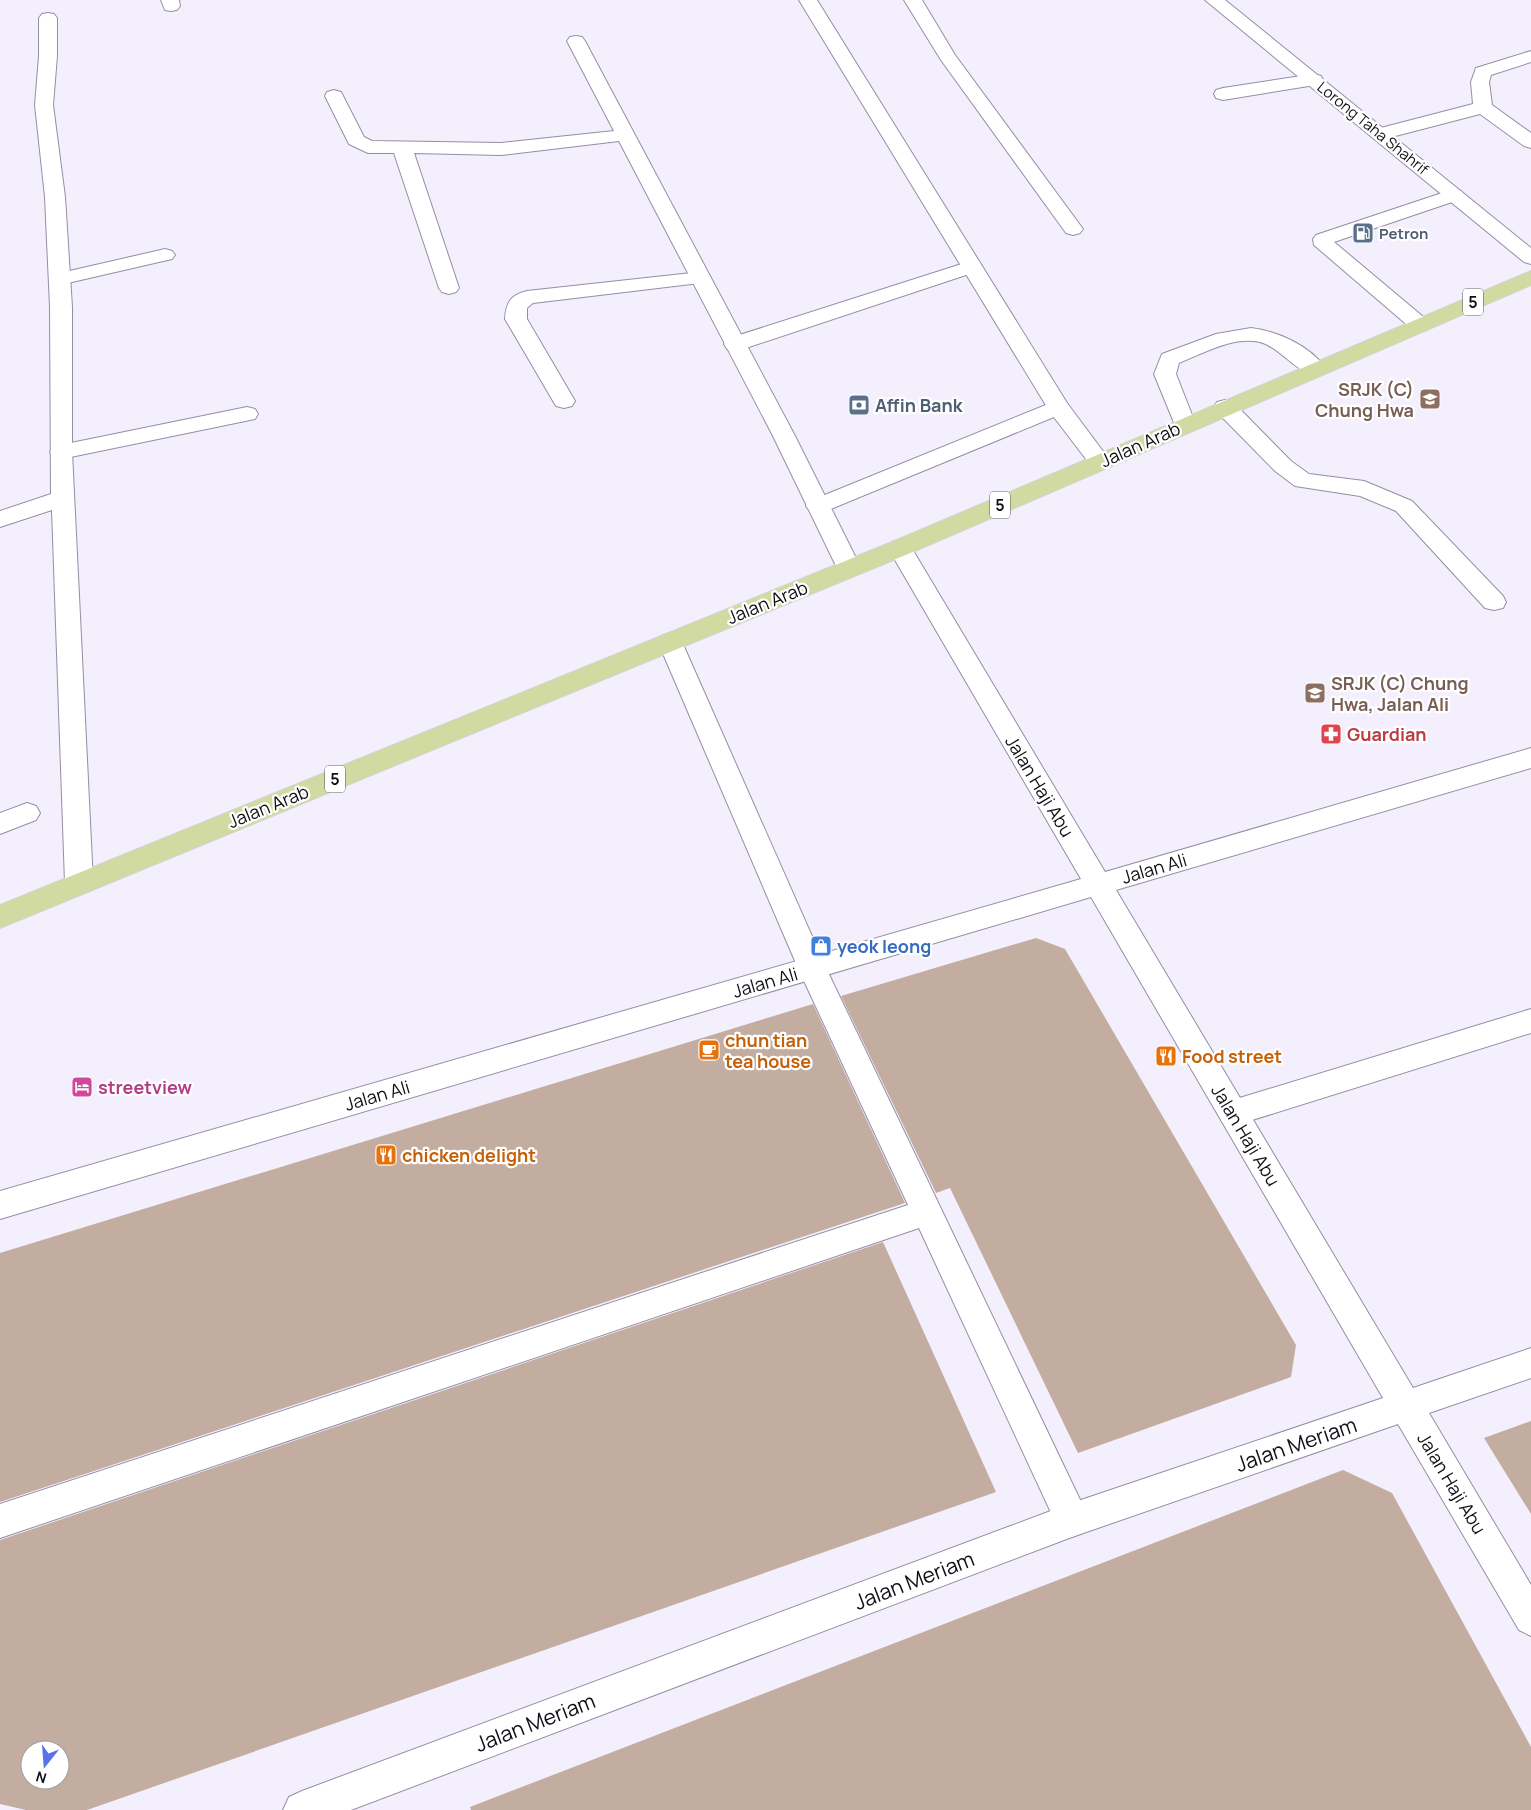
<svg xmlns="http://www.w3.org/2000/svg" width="1531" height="1810" font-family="Manrope,sans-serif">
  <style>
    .building { fill: #c3aca0; fill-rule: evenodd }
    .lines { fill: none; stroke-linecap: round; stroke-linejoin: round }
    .service-casing { stroke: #948ea4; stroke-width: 2 }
    .minor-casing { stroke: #948ea4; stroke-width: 2 }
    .primary-casing { stroke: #d4d4d5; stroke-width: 2 }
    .service { fill: #fff; fill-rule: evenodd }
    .minor { fill: #fff; fill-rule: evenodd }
    .primary { fill: #d0daa1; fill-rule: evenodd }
    .labels { text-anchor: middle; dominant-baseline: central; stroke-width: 4.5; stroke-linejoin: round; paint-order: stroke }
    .far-street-label { font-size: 15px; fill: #110f16; stroke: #fff }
    .far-service-label { font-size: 15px; font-weight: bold; fill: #4e5e75; stroke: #fff; text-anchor: start }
    .shield { fill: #fff; stroke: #58575c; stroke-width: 1 }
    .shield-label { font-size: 16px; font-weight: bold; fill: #110f16 }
    .education-label { font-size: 18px; font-weight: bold; fill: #785e54; stroke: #fff; text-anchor: end }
    .service-label { font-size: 18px; font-weight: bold; fill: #4e5e75; stroke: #fff; text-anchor: start }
    .street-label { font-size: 18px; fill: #110f16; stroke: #fff }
    .health-label { font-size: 18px; font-weight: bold; fill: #be3a42; stroke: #fff; text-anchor: start }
    .shop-label { font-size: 18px; font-weight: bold; fill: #366cbe; stroke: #fff; text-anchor: start }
    .food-label { font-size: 18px; font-weight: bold; fill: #c56008; stroke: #fff; text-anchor: start }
    .hotel-label { font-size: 18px; font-weight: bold; fill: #b23c85; stroke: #fff; text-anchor: start }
    .near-street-label { font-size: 21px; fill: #110f16; stroke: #fff }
  </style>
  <rect width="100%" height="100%" fill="#f3effd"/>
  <path class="building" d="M 1036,938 L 1065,949 L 1296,1345 L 1291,1377 L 1078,1453 L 950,1188 L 936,1193 L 841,996 Z
    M 813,1004 L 905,1203 L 0,1502 L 0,1253 Z
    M 883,1242 L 996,1492 L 87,1810 L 26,1810 L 0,1804 L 0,1540 ZM 30,1750 L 60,1750 L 60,1780 L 30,1780 Z
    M 1531,1421 L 1531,1514 L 1484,1438 Z
    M 1343,1470 L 1392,1493 L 1531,1747 L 1531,1810 L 471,1810 L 470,1807 Z"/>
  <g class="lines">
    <g class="service-casing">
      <path id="service" d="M 904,0 L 922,0 L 955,55 L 1083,229 L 1080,233 L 1073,235 L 1066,233 L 941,60 Z
        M 1531,51 L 1531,62 L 1491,75 L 1489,82 L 1492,105 L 1531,133 L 1531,148 L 1524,146 L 1480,114 L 1380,140 L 1373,138 L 1370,134 L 1373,130 L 1473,104 L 1471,82 L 1476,68 Z
        M 1314,74 L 1321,76 L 1323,80 L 1321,84 L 1223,100 L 1216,98 L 1214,94 L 1216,90 L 1223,88 Z
        M 1454,189 L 1461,191 L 1464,195 L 1461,199 L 1334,242 L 1427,320 L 1431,325 L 1427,330 L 1420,331 L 1413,330 L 1314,245 L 1313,239 L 1316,235 Z
        M 165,249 L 172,251 L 175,255 L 172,259 L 59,285 L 52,283 L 49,279 L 52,275 Z
        M 971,261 L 978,263 L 981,267 L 978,271 L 743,349 L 735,351 L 727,349 L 724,344 L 727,339 Z
        M 701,272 L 708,274 L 711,278 L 708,282 L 533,303 L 527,308 L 527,319 L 575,401 L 572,406 L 564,408 L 556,406 L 505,319 C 506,303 510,295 527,291 Z
        M 1251,328 C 1277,331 1311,346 1326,369 L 1323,374 C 1300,380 1283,348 1260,342 C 1233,336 1204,353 1179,363 L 1176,374 L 1196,425 L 1193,430 L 1185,432 L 1177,430 L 1154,374 L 1162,354 L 1216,334 Z
        M 1058,400 L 1066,402 L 1069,407 L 1066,412 L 826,511 L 818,514 L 810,511 L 806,506 L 810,501 Z
        M 1225,400 L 1233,402 L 1291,461 L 1309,474 L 1364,481 L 1412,501 L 1503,596 L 1506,602 L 1503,608 L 1494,610 L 1485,608 L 1396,511 L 1360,496 L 1295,486 L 1275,471 L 1217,412 L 1214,407 L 1217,402 Z
        M 247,407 L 255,409 L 258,414 L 255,419 L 61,459 L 53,457 L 50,452 L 53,447 L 61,445 Z
        M 670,633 L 679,636 L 682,642 L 826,968 L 1084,1508 L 1089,1520 L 1084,1532 L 1072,1537 L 1060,1532 L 919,1228 L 0,1538 L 0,1504 L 908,1205 L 798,968 L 658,642 L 661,636 Z
        M 1531,1009 L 1531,1033 L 1233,1126 L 1222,1122 L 1218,1113 L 1222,1104 L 1233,1100 Z"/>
    </g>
    <g class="minor-casing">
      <path id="minor" d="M 161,0 L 179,0 L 180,6 L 177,10 L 171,11 L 165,10 Z
        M 799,0 L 817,0 L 1067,403 L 1111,462 L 1108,467 L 1100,469 L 1092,467 L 1050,412 Z
        M 1205,0 L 1225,0 L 1531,248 L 1531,264 L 1524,262 Z
        M 48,13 L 54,14 L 57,18 L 57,56 L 53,105 L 65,197 L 72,307 L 72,452 L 93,883 L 89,891 L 79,894 L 69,891 L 65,883 L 52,510 L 0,527 L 0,511 L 51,494 L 50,307 L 45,197 L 35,105 L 39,56 L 39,18 L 42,14 Z
        M 576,36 L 582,37 L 585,41 L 794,434 L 861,568 L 857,574 L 849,576 L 841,574 L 837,568 L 772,434 L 619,141 L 501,155 L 414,153 L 459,288 L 456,292 L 449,294 L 442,292 L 439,288 L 394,153 L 368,153 L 349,144 L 325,96 L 327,92 L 334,90 L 341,92 L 364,137 L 372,141 L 501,143 L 614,131 L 567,41 L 570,37 Z
        M 900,540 L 908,542 L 1105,872 L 1531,748 L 1531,768 L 1116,890 L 1413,1388 L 1531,1348 L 1531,1378 L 1429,1413 L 1531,1585 L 1531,1636 L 1519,1630 L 1398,1424 L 1072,1537 L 351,1810 L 283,1810 L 289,1797 L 302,1791 L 1072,1503 L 1383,1398 L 1091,897 L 0,1219 L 0,1191 L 1081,879 L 888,548 L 892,542 Z
        M 27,803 L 36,806 L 40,813 L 36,820 L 0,834 L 0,813 Z"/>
    </g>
    <g class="primary-casing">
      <path id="primary" d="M 1531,271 L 1531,285 L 908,554 L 0,928 L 0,905 L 892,542 Z"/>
    </g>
    <use href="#service" class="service"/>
    <use href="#minor" class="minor"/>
    <use href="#primary" class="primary"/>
  </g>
  <defs>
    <g id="fuel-square" transform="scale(1.125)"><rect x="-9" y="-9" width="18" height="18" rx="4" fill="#5c6f8a" stroke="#fff"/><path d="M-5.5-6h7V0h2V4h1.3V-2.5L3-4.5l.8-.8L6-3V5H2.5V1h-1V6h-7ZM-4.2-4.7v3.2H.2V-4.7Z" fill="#fff"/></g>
    <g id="school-square" transform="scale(1.125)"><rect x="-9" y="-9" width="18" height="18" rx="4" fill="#8d6e63" stroke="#fff"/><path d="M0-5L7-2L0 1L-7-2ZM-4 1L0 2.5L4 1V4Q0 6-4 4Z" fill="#fff"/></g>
    <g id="bank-square" transform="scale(1.125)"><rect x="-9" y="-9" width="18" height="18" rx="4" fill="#5c6f8a" stroke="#fff"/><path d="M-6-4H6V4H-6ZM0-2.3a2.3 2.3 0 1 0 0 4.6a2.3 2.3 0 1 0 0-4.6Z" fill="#fff"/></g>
    <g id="pharmacy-square" transform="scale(1.125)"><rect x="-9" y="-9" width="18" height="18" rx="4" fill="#e0444e" stroke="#fff"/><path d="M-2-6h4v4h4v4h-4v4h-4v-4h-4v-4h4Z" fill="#fff"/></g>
    <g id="shop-square" transform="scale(1.125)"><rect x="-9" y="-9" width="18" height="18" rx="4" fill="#3f7fe0" stroke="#fff"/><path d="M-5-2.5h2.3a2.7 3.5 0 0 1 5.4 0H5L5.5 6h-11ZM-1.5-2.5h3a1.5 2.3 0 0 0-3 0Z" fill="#fff"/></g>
    <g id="cafe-square" transform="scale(1.125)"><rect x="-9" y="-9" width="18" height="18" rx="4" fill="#e8710a" stroke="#fff"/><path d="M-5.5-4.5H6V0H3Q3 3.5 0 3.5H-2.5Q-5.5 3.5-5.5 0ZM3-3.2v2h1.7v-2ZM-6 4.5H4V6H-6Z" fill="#fff"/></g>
    <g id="restaurant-square" transform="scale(1.125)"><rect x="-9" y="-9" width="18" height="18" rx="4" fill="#e8710a" stroke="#fff"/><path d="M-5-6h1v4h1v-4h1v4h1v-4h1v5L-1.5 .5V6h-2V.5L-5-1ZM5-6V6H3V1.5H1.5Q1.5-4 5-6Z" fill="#fff"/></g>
    <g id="hotel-square" transform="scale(1.125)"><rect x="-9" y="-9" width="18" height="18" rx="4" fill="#d1479c" stroke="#fff"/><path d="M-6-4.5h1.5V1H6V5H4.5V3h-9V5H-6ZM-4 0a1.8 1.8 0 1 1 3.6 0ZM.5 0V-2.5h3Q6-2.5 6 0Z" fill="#fff"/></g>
  </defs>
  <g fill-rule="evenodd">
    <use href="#fuel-square" x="1363" y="233"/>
    <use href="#school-square" x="1430" y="399"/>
    <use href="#bank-square" x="859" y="405"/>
    <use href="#school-square" x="1315" y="693"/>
    <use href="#pharmacy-square" x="1331" y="734"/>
    <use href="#shop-square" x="821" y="946"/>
    <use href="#cafe-square" x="709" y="1050"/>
    <use href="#restaurant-square" x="1166" y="1056"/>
    <use href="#hotel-square" x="82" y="1087"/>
    <use href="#restaurant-square" x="386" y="1155"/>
  </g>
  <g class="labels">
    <g class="far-street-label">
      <text transform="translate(1373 128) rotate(39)">Lorong Taha Shahrif</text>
    </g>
    <g class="far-service-label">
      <text x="1379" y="233">Petron</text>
    </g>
    <g class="shield">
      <rect x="1463" y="288.5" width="20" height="27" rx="4"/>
      <rect x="990" y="491.5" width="20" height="27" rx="4"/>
      <rect x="325" y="765.5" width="20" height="27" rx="4"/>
    </g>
    <g class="shield-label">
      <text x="1473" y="302">5</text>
      <text x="1000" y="505">5</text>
      <text x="335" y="779">5</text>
    </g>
    <g class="education-label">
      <text x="1414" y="389">SRJK (C)<tspan x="1414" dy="21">Chung Hwa</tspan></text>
      <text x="1331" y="683" text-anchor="start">SRJK (C) Chung<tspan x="1331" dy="21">Hwa, Jalan Ali</tspan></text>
    </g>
    <g class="service-label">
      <text x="875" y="405">Affin Bank</text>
    </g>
    <g class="street-label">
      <text transform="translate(1140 444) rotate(-24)">Jalan Arab</text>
      <text transform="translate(767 602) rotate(-22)">Jalan Arab</text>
      <text transform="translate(1040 786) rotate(59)">Jalan Haji Abu</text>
      <text transform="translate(268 806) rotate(-22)">Jalan Arab</text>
      <text transform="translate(1154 868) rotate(-16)">Jalan Ali</text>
      <text transform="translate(765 982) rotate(-16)">Jalan Ali</text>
      <text transform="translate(377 1095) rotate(-16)">Jalan Ali</text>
      <text transform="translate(1246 1135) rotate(59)">Jalan Haji Abu</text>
      <text transform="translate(1452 1483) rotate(59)">Jalan Haji Abu</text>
    </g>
    <g class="health-label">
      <text x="1347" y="734">Guardian</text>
    </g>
    <g class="shop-label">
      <text x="837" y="946">yeok leong</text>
    </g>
    <g class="food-label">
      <text x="725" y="1040">chun tian<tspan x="725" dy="21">tea house</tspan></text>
      <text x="1182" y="1056">Food street</text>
      <text x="402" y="1155">chicken delight</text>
    </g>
    <g class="hotel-label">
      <text x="98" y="1087">streetview</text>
    </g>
    <g class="near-street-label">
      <text transform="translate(1296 1444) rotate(-19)">Jalan Meriam</text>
      <text transform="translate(914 1580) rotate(-21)">Jalan Meriam</text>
      <text transform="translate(535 1722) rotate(-21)">Jalan Meriam</text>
    </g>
  </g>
  <g transform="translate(45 1765) rotate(197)"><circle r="24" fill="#ffffff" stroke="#a09fa2"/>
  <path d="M0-4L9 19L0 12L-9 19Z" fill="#5873e9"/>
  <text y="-8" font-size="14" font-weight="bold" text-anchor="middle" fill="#110f16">N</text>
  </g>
</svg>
